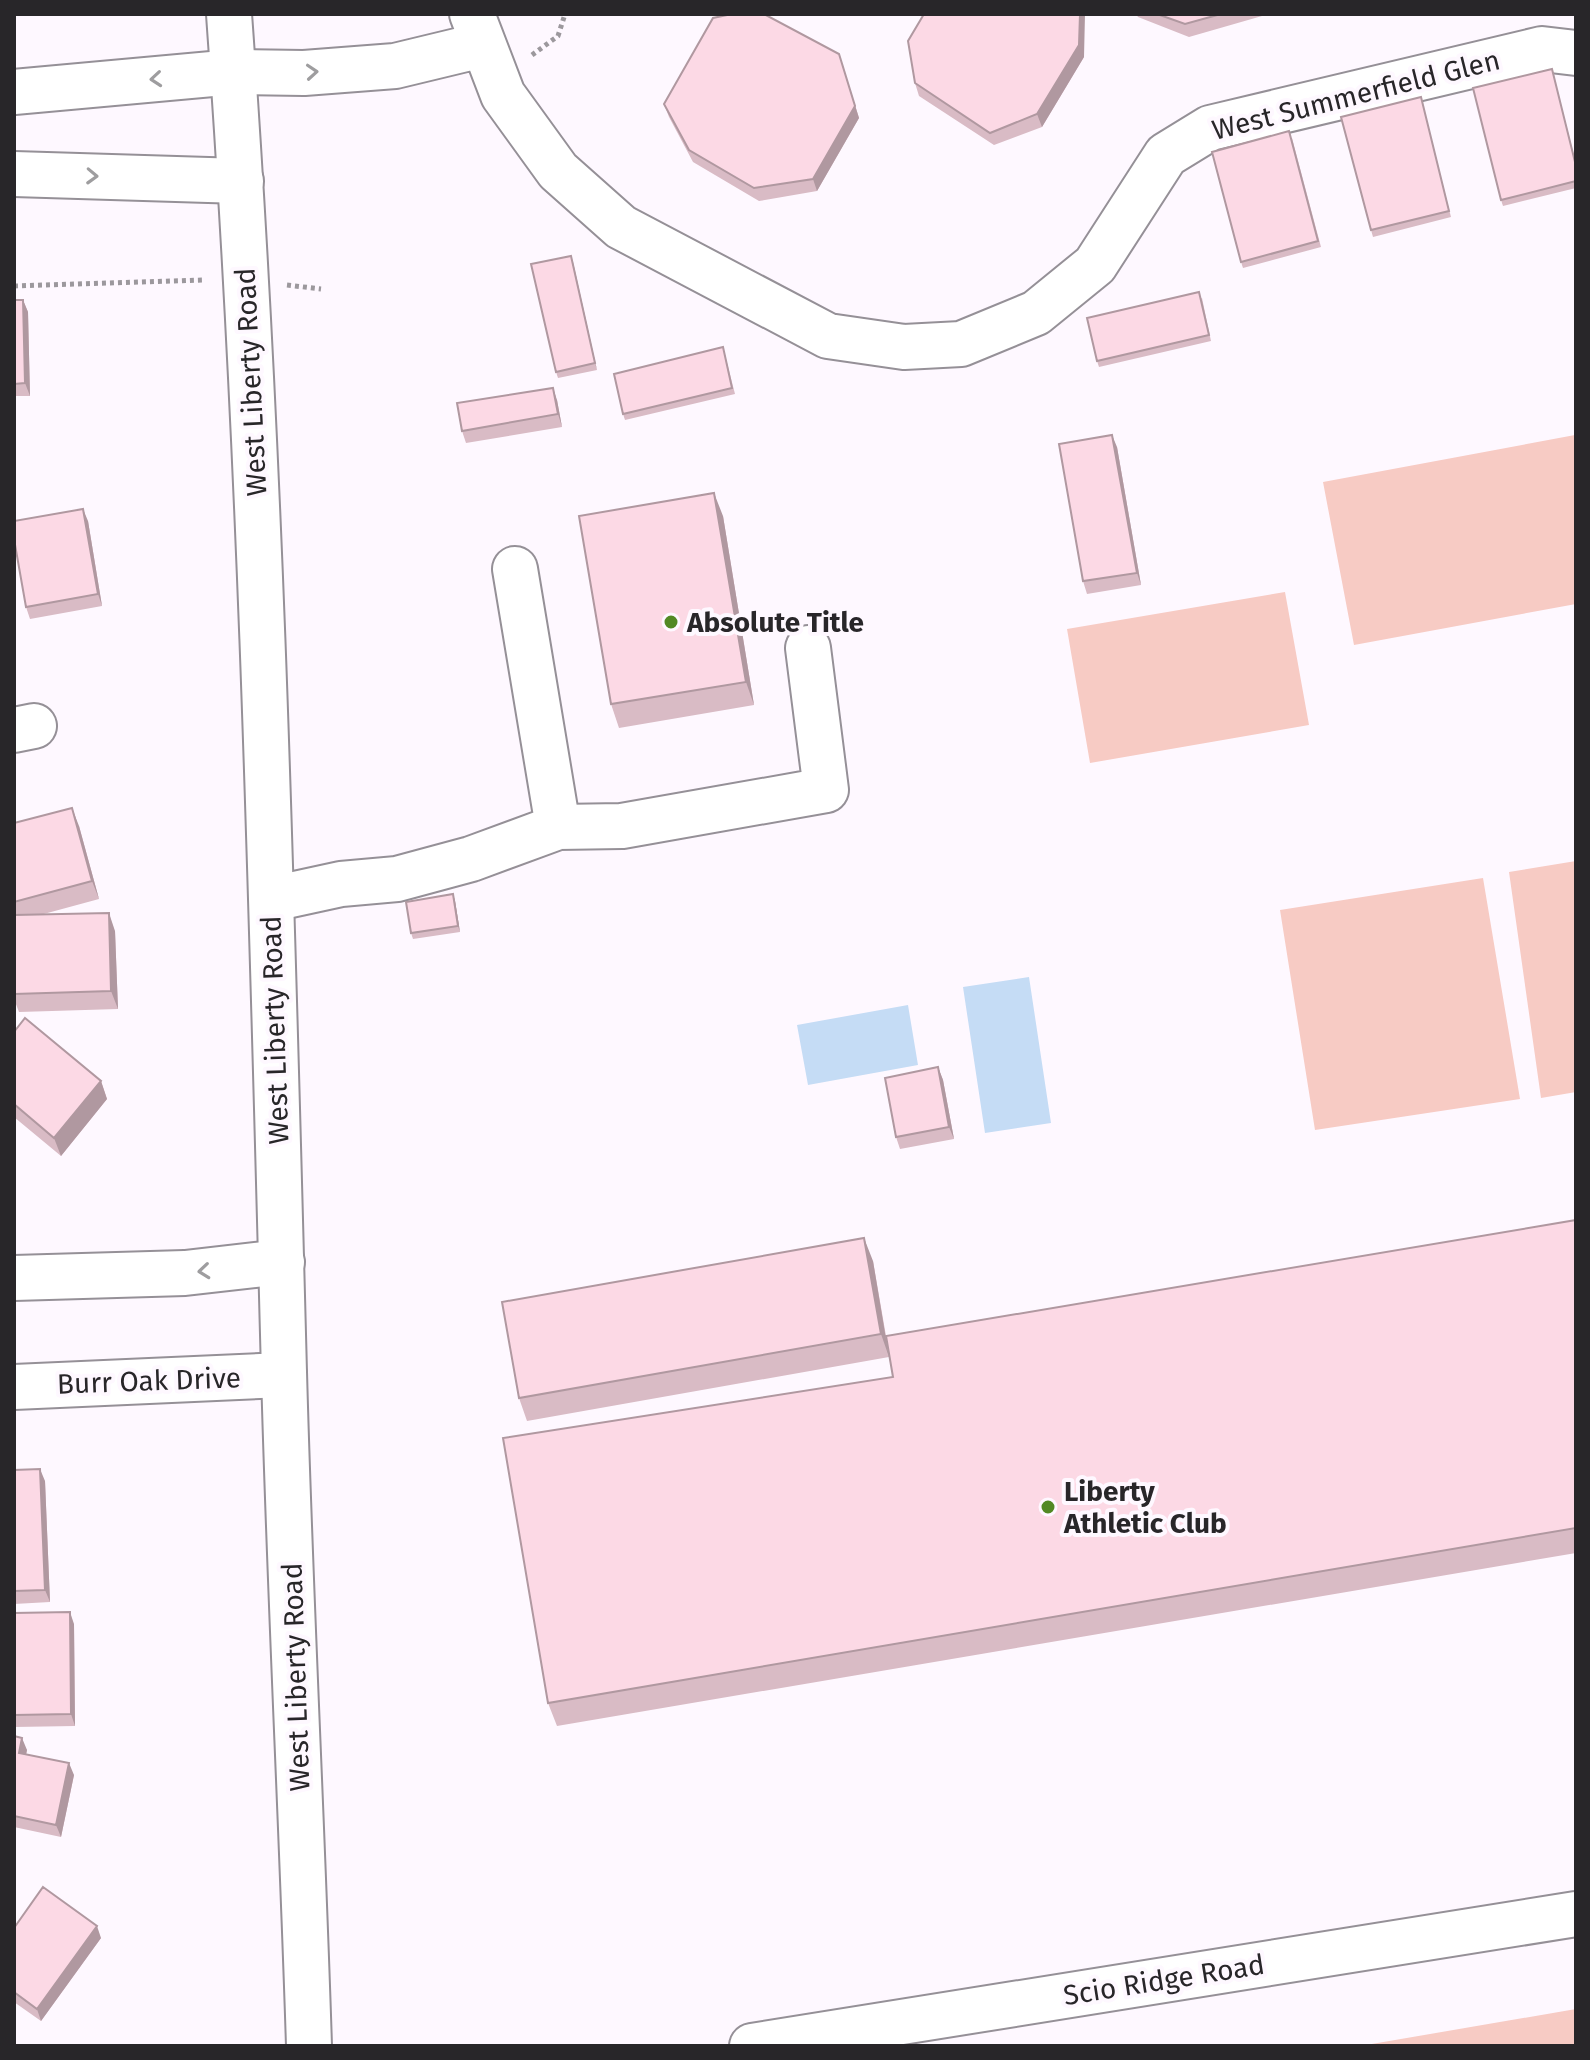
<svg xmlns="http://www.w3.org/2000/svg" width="1590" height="2060" font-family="'Fira Sans',sans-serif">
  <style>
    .green { fill: #f7cbc4 }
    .water { fill: #c5dcf5 }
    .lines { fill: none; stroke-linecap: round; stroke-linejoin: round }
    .minor-casing { stroke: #959097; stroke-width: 48 }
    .major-casing { stroke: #959097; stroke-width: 48 }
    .path { stroke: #9c989d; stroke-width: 5; stroke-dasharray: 4 4; stroke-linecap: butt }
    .minor { stroke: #fff; stroke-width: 44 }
    .major { stroke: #fff; stroke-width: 44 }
    .wall { fill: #d9bbc5 }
    .shaded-wall { fill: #b098a0 }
    .building { fill: #fcd9e5; stroke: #b098a0; stroke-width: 2 }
    .oneway { stroke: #9e9d9f }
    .poi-dot { fill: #528924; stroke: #fef8ff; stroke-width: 3 }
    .labels { text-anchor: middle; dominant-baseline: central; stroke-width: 8; stroke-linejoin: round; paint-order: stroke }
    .street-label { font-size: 28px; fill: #282629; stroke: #fef8ff }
    .poi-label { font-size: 28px; font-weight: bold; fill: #282629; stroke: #fef8ff; text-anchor: start }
  </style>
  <rect width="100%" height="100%" fill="#fef8ff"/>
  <path class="green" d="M 1575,435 L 1576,604 L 1354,645 L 1323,482 Z
    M 1285,592 L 1309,725 L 1090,763 L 1067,629 Z
    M 1576,861 L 1576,1092 L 1541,1098 L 1509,872 Z
    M 1483,878 L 1520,1099 L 1315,1130 L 1280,910 Z
    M 1576,2009 L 1576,2046 L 1360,2046 Z"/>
  <path class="water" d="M 1029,977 L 1051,1123 L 985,1133 L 963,987 Z
    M 908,1005 L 918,1065 L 808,1085 L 797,1025 Z"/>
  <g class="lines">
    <g class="minor-casing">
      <path id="minor" d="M 472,14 L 503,95 L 558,171 L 621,227 L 828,336 L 904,347 L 961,344 L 1036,313 L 1095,265 L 1166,155 L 1210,128 L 1542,49 L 1576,53
        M 14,92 L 234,72 L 304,73 L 395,66 L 482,45
        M 14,174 L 241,181
        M 515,569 L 558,827
        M 14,730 L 34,726
        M 272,899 L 341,884 L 397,879 L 471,859 L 558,827 L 622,826 L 826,790 L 808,648
        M 14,1278 L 185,1273 L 282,1262
        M 14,1387 L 284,1375
        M 752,2046 L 1576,1914"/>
    </g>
    <g class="major-casing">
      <path id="major" d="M 229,14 C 262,466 272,919 284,1372 C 290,1597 302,1821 309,2046"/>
    </g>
    <path class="path" d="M 532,55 L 558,36 L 565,14
      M 287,285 L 321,289
      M 14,286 L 205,280"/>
    <use href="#minor" class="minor"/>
    <use href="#major" class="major"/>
  </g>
  <path class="wall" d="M 1136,14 L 1263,14 L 1262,16 L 1189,37 L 1138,17 Z
    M 839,54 L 859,118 L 817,191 L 759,201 L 693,162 L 669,117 L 664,104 Z
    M 1084,57 L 1042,127 L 994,145 L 919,96 L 915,83 Z
    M 1552,69 L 1576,163 L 1576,188 L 1503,206 L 1501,200 Z
    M 1421,97 L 1451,217 L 1373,237 L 1371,230 Z
    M 1292,138 L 1321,247 L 1243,268 L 1241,262 Z
    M 571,256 L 597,370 L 558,378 L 556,372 Z
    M 1202,298 L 1211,341 L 1099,367 L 1097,361 Z
    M 14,300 L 23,300 L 28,312 L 30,396 L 14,396 Z
    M 723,347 L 735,394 L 625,420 L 623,414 Z
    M 557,400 L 562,427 L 466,443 L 462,431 Z
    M 1117,447 L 1141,585 L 1087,594 L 1083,581 Z
    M 723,516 L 754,705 L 619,728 L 611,704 Z
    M 88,521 L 102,606 L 30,619 L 26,607 Z
    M 14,823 L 79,826 L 99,899 L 40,915 L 115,931 L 118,1009 L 19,1012 L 14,999 Z
    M 453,894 L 455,901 L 460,932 L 413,939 L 411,933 Z
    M 14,1032 L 101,1081 L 107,1099 L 61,1156 L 14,1117 Z
    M 938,1067 L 943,1080 L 954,1139 L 900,1149 L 896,1137 Z
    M 1576,1220 L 1576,1553 L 557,1726 L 548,1703 L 893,1377 L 889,1357 L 527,1421 L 519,1398 L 873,1261 L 886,1336 Z
    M 14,1470 L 45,1481 L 50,1602 L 14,1604 Z
    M 14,1613 L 74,1624 L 75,1726 L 14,1727 Z
    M 14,1736 L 27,1750 L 26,1754 L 74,1775 L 61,1837 L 14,1827 Z
    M 14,1928 L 101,1938 L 41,2021 L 14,2002 Z"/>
  <path class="shaded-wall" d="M 1080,14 L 1085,14 L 1084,57 L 1042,127 L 1037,114 Z
    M 839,54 L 859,118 L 817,191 L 813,179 Z
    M 571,256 L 573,262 L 597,370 L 595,363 Z
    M 23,300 L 28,312 L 30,396 L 25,383 Z
    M 553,388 L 557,400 L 562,427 L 558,414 Z
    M 1112,435 L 1117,447 L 1141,585 L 1137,573 Z
    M 714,493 L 723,516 L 754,705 L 746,682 Z
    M 83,509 L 88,521 L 102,606 L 98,594 Z
    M 72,808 L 79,826 L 99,899 L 92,881 Z
    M 453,894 L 455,901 L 460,932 L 458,926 Z
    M 109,913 L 115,931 L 118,1009 L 111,991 Z
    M 938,1067 L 943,1080 L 954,1139 L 949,1127 Z
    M 101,1081 L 107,1099 L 61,1156 L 54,1138 Z
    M 864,1238 L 873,1261 L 889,1357 L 881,1334 Z
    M 40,1469 L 45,1481 L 50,1602 L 45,1590 Z
    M 70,1612 L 74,1624 L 75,1726 L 71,1714 Z
    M 22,1738 L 27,1750 L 24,1765 L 19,1753 Z
    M 69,1763 L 74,1775 L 61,1837 L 56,1825 Z
    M 97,1926 L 101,1938 L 41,2021 L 37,2009 Z"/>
  <path class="building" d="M 732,14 L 764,14 L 839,54 L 855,106 L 813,179 L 754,188 L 689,150 L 664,104 L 713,18 Z
    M 924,14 L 1080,14 L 1079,45 L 1037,114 L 990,133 L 915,83 L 908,41 Z
    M 1157,14 L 1221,14 L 1185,24 Z
    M 1552,69 L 1576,166 L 1576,181 L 1501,200 L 1473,88 Z
    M 1421,97 L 1449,211 L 1371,230 L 1341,117 Z
    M 1289,131 L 1318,241 L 1241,262 L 1212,152 Z
    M 571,256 L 595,363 L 556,372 L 531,264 Z
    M 1199,292 L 1209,335 L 1097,361 L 1087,318 Z
    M 14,300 L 23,300 L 25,383 L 14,384 Z
    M 723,347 L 732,388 L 623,414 L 614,374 Z
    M 553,388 L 558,414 L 462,431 L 457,403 Z
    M 1112,435 L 1137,573 L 1083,581 L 1059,444 Z
    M 714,493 L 746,682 L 611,704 L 579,516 Z
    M 83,509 L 98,594 L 26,607 L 14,539 L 14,521 Z
    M 72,808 L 92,881 L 14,902 L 14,823 Z
    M 453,894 L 458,926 L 411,933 L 406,902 Z
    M 109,913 L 111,991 L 14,994 L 14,915 Z
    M 25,1018 L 101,1081 L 54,1138 L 14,1104 L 14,1032 Z
    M 938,1067 L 949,1127 L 896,1137 L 885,1078 Z
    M 1576,1220 L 1576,1528 L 548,1703 L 503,1438 L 893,1377 L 886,1336 Z
    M 864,1238 L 881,1334 L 519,1398 L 502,1302 Z
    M 40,1469 L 45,1590 L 14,1591 L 14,1470 Z
    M 70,1612 L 71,1714 L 14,1715 L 14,1613 Z
    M 14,1736 L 22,1738 L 19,1753 L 69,1763 L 56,1825 L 14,1816 Z
    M 43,1887 L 97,1926 L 37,2009 L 14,1992 L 14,1928 Z"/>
  <defs><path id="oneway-chevron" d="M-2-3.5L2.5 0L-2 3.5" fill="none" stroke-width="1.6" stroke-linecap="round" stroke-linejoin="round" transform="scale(2)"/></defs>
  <g class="oneway">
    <use href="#oneway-chevron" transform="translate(312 72) rotate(-4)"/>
    <use href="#oneway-chevron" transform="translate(156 79) rotate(175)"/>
    <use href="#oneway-chevron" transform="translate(92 176) rotate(2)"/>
    <use href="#oneway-chevron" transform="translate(204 1271) rotate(174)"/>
  </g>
  <g class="poi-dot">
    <circle cx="671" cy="622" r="8"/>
    <circle cx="1048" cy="1507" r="8"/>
  </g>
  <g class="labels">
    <g class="street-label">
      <text transform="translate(1356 95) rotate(-14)">West Summerfield Glen</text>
      <text transform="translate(251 382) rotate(-93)">West Liberty Road</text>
      <text transform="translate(275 1030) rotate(-92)">West Liberty Road</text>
      <text transform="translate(149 1381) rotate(-2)">Burr Oak Drive</text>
      <text transform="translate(296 1677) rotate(-92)">West Liberty Road</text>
      <text transform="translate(1164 1980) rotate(-9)">Scio Ridge Road</text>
    </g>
    <g class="poi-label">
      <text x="687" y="622">Absolute Title</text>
      <text x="1064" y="1491">Liberty<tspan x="1064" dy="32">Athletic Club</tspan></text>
    </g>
  </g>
  <rect width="1590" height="2060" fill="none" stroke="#282629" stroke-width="32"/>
</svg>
